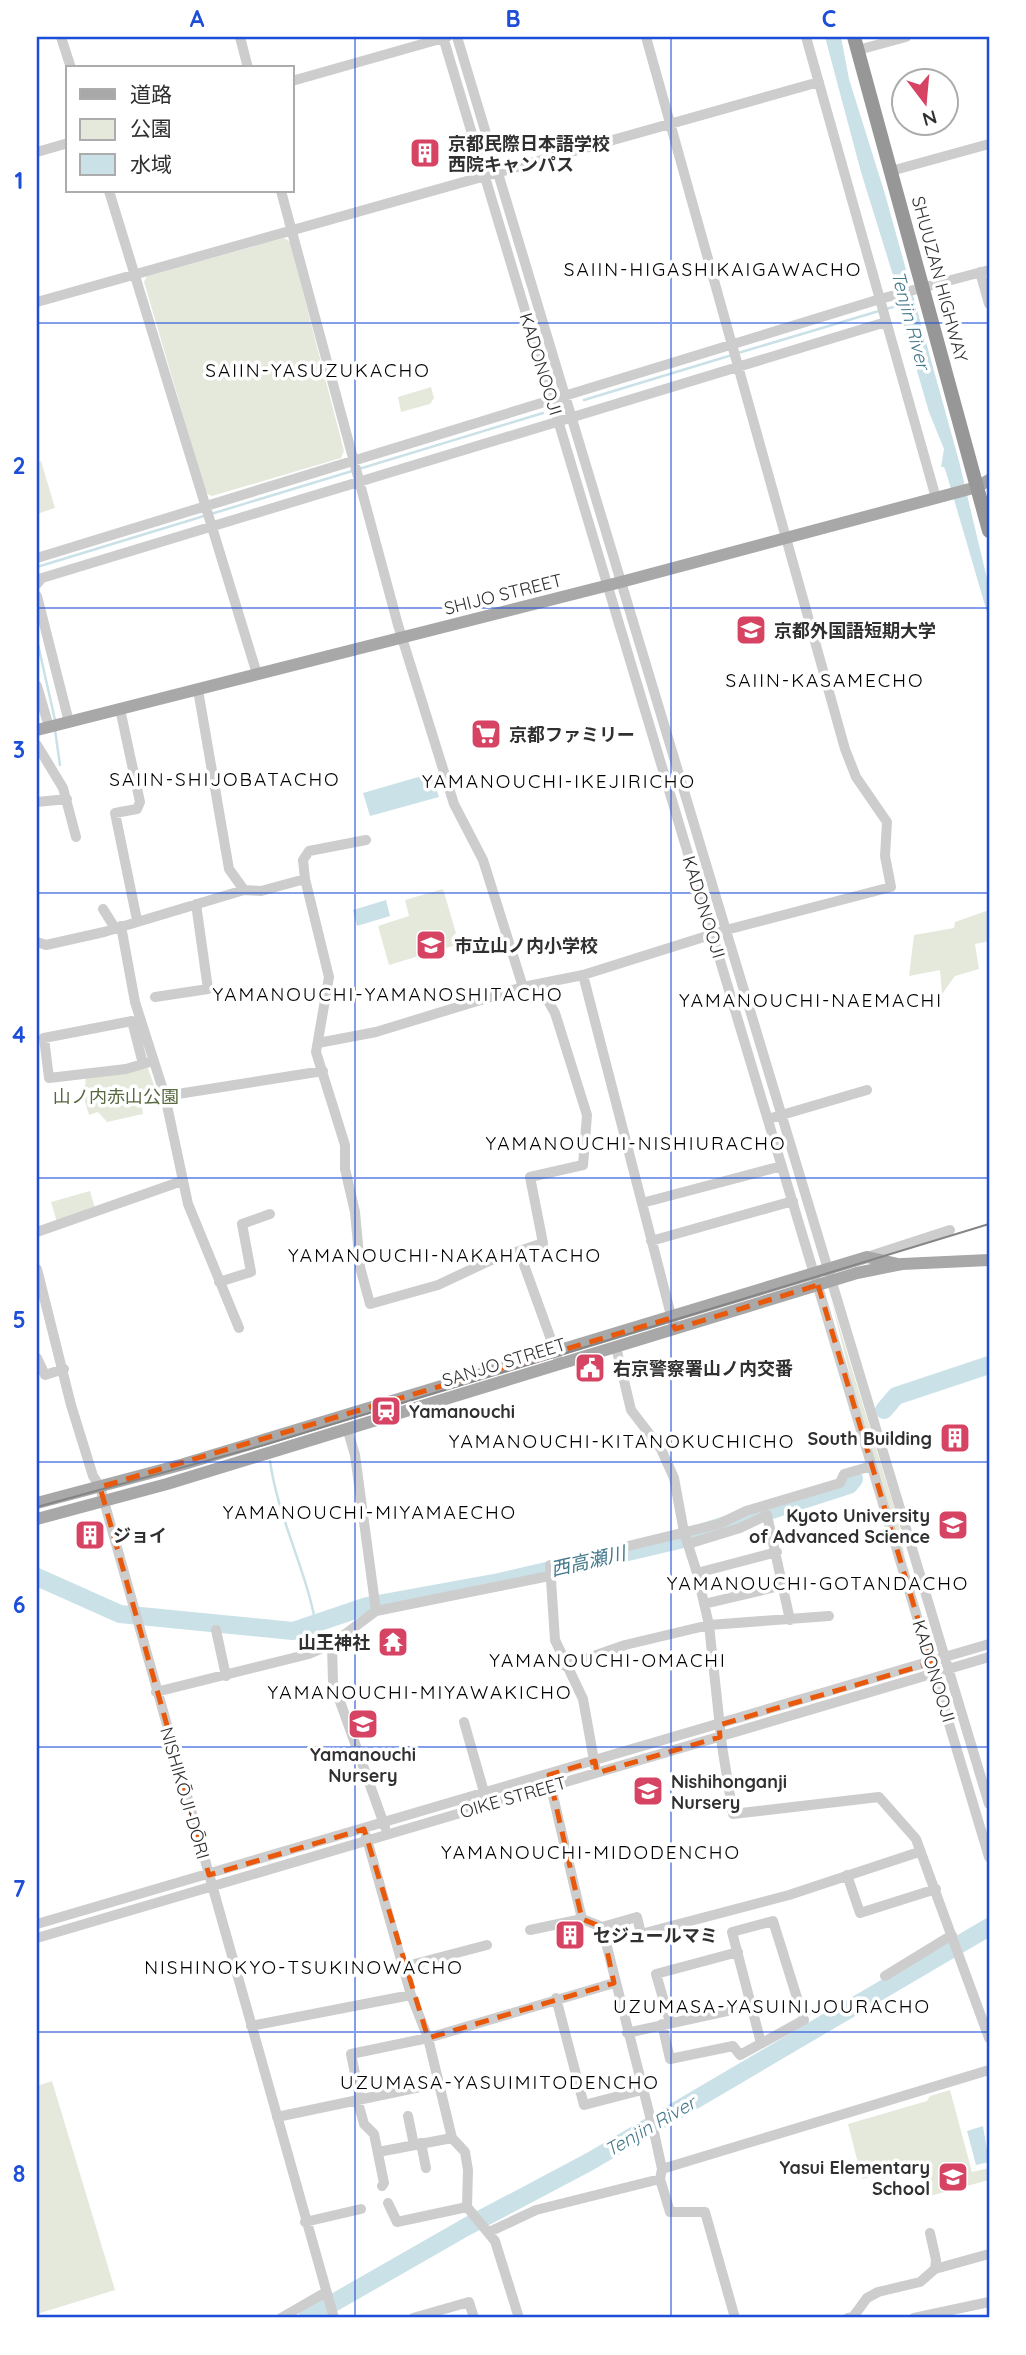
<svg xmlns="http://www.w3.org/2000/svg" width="1026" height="2355" font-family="Quicksand,'Noto Sans JP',sans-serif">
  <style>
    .green { fill: #e5e9dc }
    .water { fill: #cae1e8 }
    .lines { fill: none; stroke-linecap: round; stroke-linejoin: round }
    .stream { stroke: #cae1e8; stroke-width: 2.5 }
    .river { stroke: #cae1e8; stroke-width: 18 }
    .minor { stroke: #cdcdcd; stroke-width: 10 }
    .major { stroke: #a8a8a8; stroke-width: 12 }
    .highway { stroke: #979797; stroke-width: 14 }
    .tram { stroke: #858585; stroke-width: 2 }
    .marked { fill: none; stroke: #e8590c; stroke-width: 5; stroke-dasharray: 14 9; stroke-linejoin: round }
    .grid { fill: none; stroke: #1d4ed8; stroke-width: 2; stroke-opacity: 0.55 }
    .labels { text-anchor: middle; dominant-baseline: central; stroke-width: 7; stroke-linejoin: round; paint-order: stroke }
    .poi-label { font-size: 18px; font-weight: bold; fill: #303030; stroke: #fff; text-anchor: start }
    .street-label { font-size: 18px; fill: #303030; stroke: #fff }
    .park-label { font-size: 18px; fill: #596841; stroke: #fff }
    .neighbourhood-label { font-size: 19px; letter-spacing: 2px; fill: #000; stroke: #fff }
    .water-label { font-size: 19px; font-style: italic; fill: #457a8c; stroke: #fff }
    .neatline { fill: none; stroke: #1d4ed8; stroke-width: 2.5 }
    .grid-label { font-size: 23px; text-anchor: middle; font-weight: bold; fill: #1d4ed8 }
  </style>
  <rect width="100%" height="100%" fill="#fff"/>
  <path class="green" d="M 284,238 L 290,242 L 344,451 L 341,458 L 212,496 L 206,493 L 144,282 L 147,276 Z
    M 431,387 L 434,398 L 430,404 L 401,412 L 398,397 Z
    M 41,461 L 55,508 L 37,514 L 37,463 Z
    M 443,889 L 456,933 L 453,936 L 456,945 L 389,965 L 378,926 L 409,916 L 405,900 Z
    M 989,910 L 989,941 L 975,944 L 979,969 L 955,976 L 942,994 L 940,970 L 909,976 L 914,935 L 954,928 L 955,922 Z
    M 148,1068 L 156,1091 L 140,1095 L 143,1114 L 107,1122 L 98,1112 L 89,1115 L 84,1098 L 86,1076 Z
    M 90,1191 L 95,1208 L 57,1222 L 51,1202 Z
    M 831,1300 L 898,1520 L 905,1558 L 930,1641 L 855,1395 Z
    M 52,2081 L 115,2290 L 37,2314 L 37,2086 Z
    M 950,2090 L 972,2172 L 989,2168 L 989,2180 L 926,2197 L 916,2165 L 862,2179 L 848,2124 L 927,2101 L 930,2096 Z"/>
  <path class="water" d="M 825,37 L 841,37 L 849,79 L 885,194 L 959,461 L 989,587 L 989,619 L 946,472 L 944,467 L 941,467 L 944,449 L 929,412 L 897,302 L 896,285 L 861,172 Z
    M 432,773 L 439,797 L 370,816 L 363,793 Z
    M 386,900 L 390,916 L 357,926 L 353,910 Z
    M 983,2126 L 989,2162 L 976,2165 L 967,2131 Z"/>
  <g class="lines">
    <path class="stream" d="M 886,309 L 900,305
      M 738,353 L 879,311
      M 584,400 L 732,355
      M 211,514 L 543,413
      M 37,567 L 204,516
      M 37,640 L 55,720
      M 55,730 L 60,765
      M 270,1461 C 278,1518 306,1569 316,1625"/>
    <path class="river" d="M 884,1410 L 896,1396 L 989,1365
      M 37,1577 L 120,1614 L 293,1631 L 367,1606 L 499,1582 L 679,1540 L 849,1485 L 854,1479
      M 307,2318 L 466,2227 L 589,2162 L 989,1927"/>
    <path class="minor" d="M 61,37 L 71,68
      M 240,37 L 248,68
      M 443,37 L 989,1857
      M 457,37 L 989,1804
      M 806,37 L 936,498
      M 858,50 L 906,37
      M 292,81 L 447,37
      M 37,152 L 68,143
      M 891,171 L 989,144
      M 109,191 L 257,674
      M 281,191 L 398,625 L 454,804 L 483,860 L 523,987
      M 980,272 L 989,304
      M 37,302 L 819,82
      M 37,558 L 880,299 L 989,270
      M 37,584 L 42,578 L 886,322
      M 37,596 L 69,722
      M 37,686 L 49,727
      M 198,690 L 229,869 L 244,890
      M 120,709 L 140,802 L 137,809 L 115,813 L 137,920
      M 37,745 L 63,788 L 76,837
      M 37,802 L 67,799
      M 305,879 L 303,860 L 309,851 L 366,840
      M 103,909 L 115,928
      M 121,926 L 135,1002 L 165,1096 L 188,1204 L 239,1328
      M 37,942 L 46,945 L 104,932 L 244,890 L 261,891 L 305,879 L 329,977 L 316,1052 L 345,1145 L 345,1169 L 355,1212 L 360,1267 L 370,1304 L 438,1285 L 489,1261 L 543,1243 L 530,1177 L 583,1165 L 587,1115 L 555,1013 L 539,985
      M 583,975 L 673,1323
      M 155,997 L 208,989 L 196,904
      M 318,1043 L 376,1032 L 523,987 L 583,975 L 726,930 L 891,887 L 885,856 L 887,822 L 856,777 L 845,749 L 646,37
      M 143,1064 L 132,1021 L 44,1038 L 49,1078 L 126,1069 L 153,1061
      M 165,1096 L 323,1071
      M 768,1119 L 867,1090
      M 642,1203 L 782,1166
      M 37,1232 L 182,1181
      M 651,1241 L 793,1201
      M 519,1251 L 557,1356
      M 867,1257 L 950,1230
      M 37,1269 L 71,1405 L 93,1476 L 100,1487 L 334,2318
      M 219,1282 L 251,1272 L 242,1224 L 270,1214
      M 616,1347 L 631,1410 L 661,1449 L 674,1478 L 684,1532 L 697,1573 L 709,1625 L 722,1746 L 733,1814 L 879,1797 L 916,1839 L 989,2038
      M 37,1358 L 45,1375 L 64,1369
      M 347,1428 L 355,1455 L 376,1611
      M 688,1544 L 740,1528 L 767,1515 L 790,1620
      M 697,1573 L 777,1552
      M 704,1604 L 784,1585
      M 216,1630 L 226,1676
      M 332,1644 L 333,1682 L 385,1827
      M 565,1666 L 625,1645 L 709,1625 L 829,1616
      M 156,1692 L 309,1654 L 332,1644 L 376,1611 L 549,1576
      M 464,1722 L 486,1799
      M 595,1766 L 583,1699 L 555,1640 L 550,1565 L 719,1524 L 746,1511 L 840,1483 L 844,1474 L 872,1466
      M 550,1783 L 582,1919 L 602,1927 L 637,1917 L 641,1934 L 789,1895 L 919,1852
      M 366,1836 L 411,1995 L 428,2038 L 452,2138 L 465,2152 L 468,2170 L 467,2207 L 495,2241 L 519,2318
      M 847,1875 L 860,1913 L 936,1889
      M 37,1924 L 989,1644
      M 602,1927 L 654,2132 L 662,2169 L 660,2179 L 670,2212 L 705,2212 L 735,2318
      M 530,1930 L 582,1919
      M 37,1938 L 989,1657
      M 403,1967 L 487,1945
      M 885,1976 L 952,1935
      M 556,1998 L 584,2105 L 642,2090
      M 670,2022 L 656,1974 L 738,1952
      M 662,2024 L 670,2059 L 733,2046 L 740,2055 L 804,2020 L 773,1921 L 732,1932 L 761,2043
      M 251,2026 L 411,1995
      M 627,2033 L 750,2006
      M 360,2098 L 351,2054 L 428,2038 L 614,1983
      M 357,2099 L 364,2124 L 374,2134 L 384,2183 L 382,2186
      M 408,2116 L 414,2145
      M 277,2117 L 439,2083
      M 421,2143 L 426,2168
      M 378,2152 L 452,2138
      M 662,2169 L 989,2070
      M 388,2203 L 397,2222 L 467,2207
      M 305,2222 L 361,2209
      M 489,2232 L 536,2210 L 660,2179
      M 930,2233 L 936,2260 L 935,2269
      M 281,2318 L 326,2292
      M 413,2318 L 469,2302 L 474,2318
      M 848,2318 L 853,2317 L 867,2298 L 878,2292 L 920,2282 L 935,2269 L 989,2254
      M 914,2318 L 989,2302"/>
    <path class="major" d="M 37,730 L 621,582 L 977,487 L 989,480
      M 37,1503 L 184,1464 L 867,1257 L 898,1264
      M 37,1519 L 167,1484 L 857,1273 L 902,1264 L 989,1260"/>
    <path class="highway" d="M 854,37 L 989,531"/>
    <path class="tram" d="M 37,1507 L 264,1445 L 989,1224"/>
  </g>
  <path class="marked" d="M 818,1285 L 931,1663 L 719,1725 L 720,1737 L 597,1773 L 595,1761 L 549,1775 L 582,1919 L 602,1927 L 614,1983 L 428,2038 L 364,1829 L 209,1875 L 100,1487 L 671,1318 L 675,1329 Z"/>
  <path class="grid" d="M 355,37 L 355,2318M 671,37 L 671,2318M 37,323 L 989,323M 37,608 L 989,608M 37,893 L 989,893M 37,1178 L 989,1178M 37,1462 L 989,1462M 37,1747 L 989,1747M 37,2032 L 989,2032"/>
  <defs>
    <g id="building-square" transform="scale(1.575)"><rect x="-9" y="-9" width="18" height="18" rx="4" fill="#d64363" stroke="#fff"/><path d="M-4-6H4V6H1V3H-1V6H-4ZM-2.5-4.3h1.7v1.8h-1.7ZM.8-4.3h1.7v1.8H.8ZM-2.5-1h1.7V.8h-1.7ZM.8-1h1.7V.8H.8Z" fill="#fff"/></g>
    <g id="university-square" transform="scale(1.575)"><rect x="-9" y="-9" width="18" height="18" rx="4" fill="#d64363" stroke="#fff"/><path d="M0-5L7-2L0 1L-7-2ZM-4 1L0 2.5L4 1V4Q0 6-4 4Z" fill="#fff"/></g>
    <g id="supermarket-square" transform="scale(1.575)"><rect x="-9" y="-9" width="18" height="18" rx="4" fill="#d64363" stroke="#fff"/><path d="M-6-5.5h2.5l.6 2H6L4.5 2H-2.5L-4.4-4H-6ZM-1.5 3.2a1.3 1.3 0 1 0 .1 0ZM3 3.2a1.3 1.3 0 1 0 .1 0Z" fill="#fff"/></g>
    <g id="school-square" transform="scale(1.575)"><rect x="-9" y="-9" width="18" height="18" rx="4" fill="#d64363" stroke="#fff"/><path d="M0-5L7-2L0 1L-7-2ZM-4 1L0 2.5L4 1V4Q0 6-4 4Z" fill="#fff"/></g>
    <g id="civic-square" transform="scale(1.575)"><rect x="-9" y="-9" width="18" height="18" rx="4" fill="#d64363" stroke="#fff"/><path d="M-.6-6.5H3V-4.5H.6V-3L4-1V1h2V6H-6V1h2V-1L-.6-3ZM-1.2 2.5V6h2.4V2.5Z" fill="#fff"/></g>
    <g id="station-square" transform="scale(1.575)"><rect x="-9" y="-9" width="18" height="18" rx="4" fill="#d64363" stroke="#fff"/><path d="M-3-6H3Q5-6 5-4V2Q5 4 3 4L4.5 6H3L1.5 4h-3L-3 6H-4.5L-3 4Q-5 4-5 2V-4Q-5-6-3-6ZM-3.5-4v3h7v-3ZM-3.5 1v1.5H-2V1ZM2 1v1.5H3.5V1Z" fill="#fff"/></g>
    <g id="temple-square" transform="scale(1.575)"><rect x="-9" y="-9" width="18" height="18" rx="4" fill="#d64363" stroke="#fff"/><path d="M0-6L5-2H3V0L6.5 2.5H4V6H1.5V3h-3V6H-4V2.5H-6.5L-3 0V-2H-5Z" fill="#fff"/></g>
  </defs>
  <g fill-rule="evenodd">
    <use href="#building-square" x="425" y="153"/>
    <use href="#university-square" x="751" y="630"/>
    <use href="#supermarket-square" x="486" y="734"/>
    <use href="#school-square" x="431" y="945"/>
    <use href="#civic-square" x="590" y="1368"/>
    <use href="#station-square" x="386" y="1411"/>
    <use href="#building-square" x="955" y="1438"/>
    <use href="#university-square" x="953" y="1525"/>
    <use href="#building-square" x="90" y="1535"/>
    <use href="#temple-square" x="393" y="1642"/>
    <use href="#school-square" x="363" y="1724"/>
    <use href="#school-square" x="648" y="1791"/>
    <use href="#building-square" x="570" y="1935"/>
    <use href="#school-square" x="953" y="2177"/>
  </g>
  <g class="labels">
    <g class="poi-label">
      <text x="448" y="143">京都民際日本語学校<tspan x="448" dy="21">西院キャンパス</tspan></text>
      <text x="774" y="630">京都外国語短期大学</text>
      <text x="509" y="734">京都ファミリー</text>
      <text x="454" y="945">市立山ノ内小学校</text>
      <text x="613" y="1368">右京警察署山ノ内交番</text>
      <text x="409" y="1411">Yamanouchi</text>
      <text x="932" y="1438" text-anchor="end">South Building</text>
      <text x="930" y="1515" text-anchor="end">Kyoto University<tspan x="930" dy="21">of Advanced Science</tspan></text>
      <text x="113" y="1535">ジョイ</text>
      <text x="370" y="1642" text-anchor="end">山王神社</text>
      <text x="363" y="1754" text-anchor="middle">Yamanouchi<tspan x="363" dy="21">Nursery</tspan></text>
      <text x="671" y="1781">Nishihonganji<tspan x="671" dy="21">Nursery</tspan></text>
      <text x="593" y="1935">セジュールマミ</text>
      <text x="930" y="2167" text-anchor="end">Yasui Elementary<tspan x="930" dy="21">School</tspan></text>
    </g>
    <g class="street-label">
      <text transform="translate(940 279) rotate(75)">SHUUZAN HIGHWAY</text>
      <text transform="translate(541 364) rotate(73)">KADONOOJI</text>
      <text transform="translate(503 594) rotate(-14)">SHIJO STREET</text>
      <text transform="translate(704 907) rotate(73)">KADONOOJI</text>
      <text transform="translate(504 1362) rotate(-17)">SANJO STREET</text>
      <text transform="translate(934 1671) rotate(73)">KADONOOJI</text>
      <text transform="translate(185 1793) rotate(74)">NISHIKŌJI-DŌRI</text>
      <text transform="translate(513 1797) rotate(-16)">OIKE STREET</text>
    </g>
    <g class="park-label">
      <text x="116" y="1096">山ノ内赤山公園</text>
    </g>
    <g class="neighbourhood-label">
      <text x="713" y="269">SAIIN-HIGASHIKAIGAWACHO</text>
      <text x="318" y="370">SAIIN-YASUZUKACHO</text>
      <text x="825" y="680">SAIIN-KASAMECHO</text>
      <text x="225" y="779">SAIIN-SHIJOBATACHO</text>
      <text x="559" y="781">YAMANOUCHI-IKEJIRICHO</text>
      <text x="388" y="994">YAMANOUCHI-YAMANOSHITACHO</text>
      <text x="811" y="1000">YAMANOUCHI-NAEMACHI</text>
      <text x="636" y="1143">YAMANOUCHI-NISHIURACHO</text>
      <text x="445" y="1255">YAMANOUCHI-NAKAHATACHO</text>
      <text x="622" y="1441">YAMANOUCHI-KITANOKUCHICHO</text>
      <text x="370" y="1512">YAMANOUCHI-MIYAMAECHO</text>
      <text x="818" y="1583">YAMANOUCHI-GOTANDACHO</text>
      <text x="608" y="1660">YAMANOUCHI-OMACHI</text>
      <text x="420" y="1692">YAMANOUCHI-MIYAWAKICHO</text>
      <text x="591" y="1852">YAMANOUCHI-MIDODENCHO</text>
      <text x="304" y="1967">NISHINOKYO-TSUKINOWACHO</text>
      <text x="772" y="2006">UZUMASA-YASUINIJOURACHO</text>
      <text x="500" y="2082">UZUMASA-YASUIMITODENCHO</text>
    </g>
    <g class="water-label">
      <text transform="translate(911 320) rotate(75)">Tenjin River</text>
      <text transform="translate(588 1561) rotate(-13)">西高瀬川</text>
      <text transform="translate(650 2126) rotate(-30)">Tenjin River</text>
    </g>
  </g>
  <rect width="1026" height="2355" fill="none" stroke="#ffffff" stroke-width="77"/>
  <rect x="66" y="66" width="228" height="126" fill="#ffffff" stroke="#acacac" stroke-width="2"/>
  <rect x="80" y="89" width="35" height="10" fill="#a8a8a8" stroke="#acacac" stroke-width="2"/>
  <text x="130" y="102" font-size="21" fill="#303030">道路</text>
  <rect x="80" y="119" width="35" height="21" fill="#e5e9dc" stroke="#acacac" stroke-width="2"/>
  <text x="130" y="136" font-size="21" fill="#303030">公園</text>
  <rect x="80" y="154" width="35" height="21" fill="#cae1e8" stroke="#acacac" stroke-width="2"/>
  <text x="130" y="172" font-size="21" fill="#303030">水域</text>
  <g transform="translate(925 102) rotate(164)"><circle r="33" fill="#ffffff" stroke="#acacac" stroke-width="2"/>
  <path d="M0-5L12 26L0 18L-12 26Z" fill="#d64363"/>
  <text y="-10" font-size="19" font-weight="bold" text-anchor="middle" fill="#303030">N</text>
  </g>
  <rect x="38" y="38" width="950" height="2278" class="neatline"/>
  <g class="grid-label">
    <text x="197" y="27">A</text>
    <text x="513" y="27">B</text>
    <text x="829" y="27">C</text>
    <text x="19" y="189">1</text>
    <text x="19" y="474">2</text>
    <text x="19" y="758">3</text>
    <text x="19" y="1043">4</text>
    <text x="19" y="1328">5</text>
    <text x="19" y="1613">6</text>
    <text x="19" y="1897">7</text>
    <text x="19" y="2182">8</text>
  </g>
</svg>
